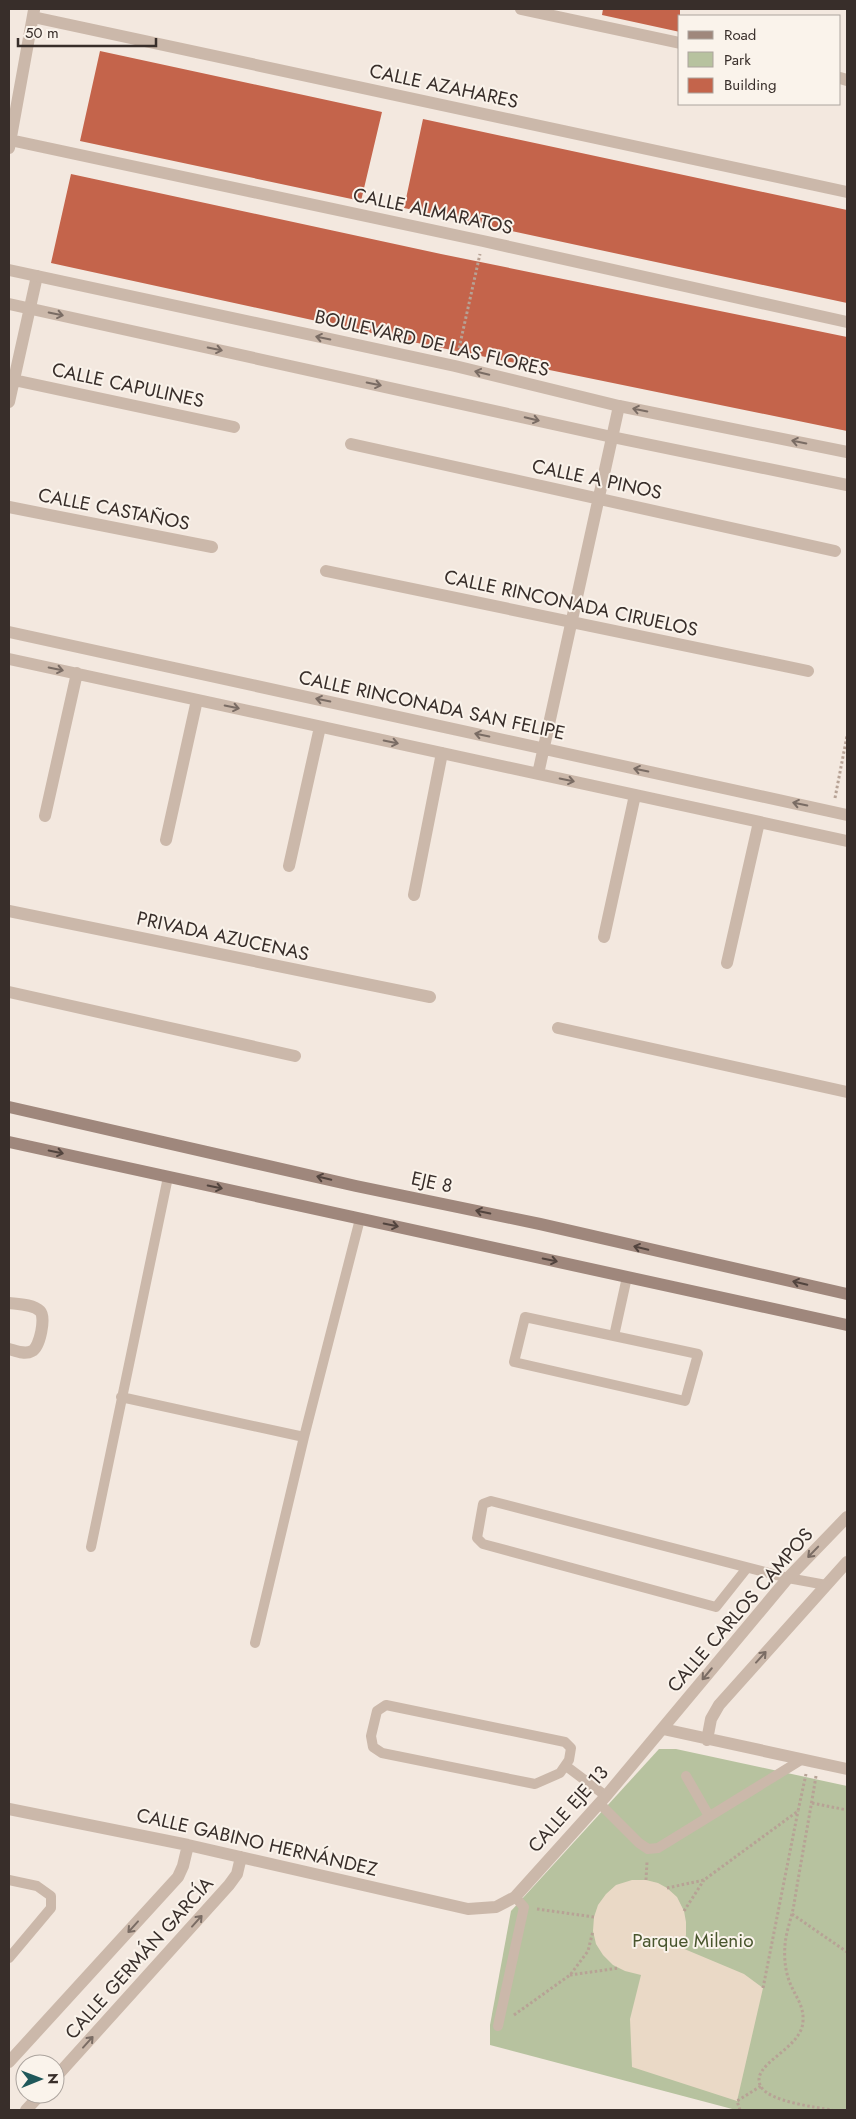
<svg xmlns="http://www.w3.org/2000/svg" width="856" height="2119" font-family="Jost,sans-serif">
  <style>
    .green { fill: #b7c29f }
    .plaza { fill: #ead9c6 }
    .building { fill: #c4644b }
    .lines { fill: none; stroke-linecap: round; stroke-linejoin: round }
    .path { stroke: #b7a295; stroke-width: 3; stroke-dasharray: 2.5 2.5; stroke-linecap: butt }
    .service { stroke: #cbb8aa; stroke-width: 10 }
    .minor { stroke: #cbb8aa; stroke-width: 12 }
    .tertiary { stroke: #cbb8aa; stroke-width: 12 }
    .secondary { stroke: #9f877c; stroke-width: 12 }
    .oneway { stroke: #7a6c64 }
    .oneway2 { stroke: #52443e }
    .labels { text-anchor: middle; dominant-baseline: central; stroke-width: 4; stroke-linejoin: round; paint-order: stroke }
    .street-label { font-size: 19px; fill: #382e2a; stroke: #faf3eb }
    .park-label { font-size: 19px; fill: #49562e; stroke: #faf3eb }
  </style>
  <rect width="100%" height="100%" fill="#f3e8df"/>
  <path class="green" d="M 659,1749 L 676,1749 L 847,1786 L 847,2110 L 736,2110 L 490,2045 L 490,2025 L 511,1911 Z"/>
  <path class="plaza" d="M 632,1880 L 646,1880 L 658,1883 L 667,1888 L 677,1897 L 684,1911 L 686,1922 L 686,1935 L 682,1948 L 744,1974 L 763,1988 L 737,2101 L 632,2067 L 630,2019 L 641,1975 L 625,1971 L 613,1965 L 603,1955 L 596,1944 L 593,1931 L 594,1917 L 598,1905 L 606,1894 L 616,1885 Z"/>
  <path class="building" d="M 603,9 L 680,9 L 680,32 L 602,15 Z
    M 100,51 L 382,112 L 361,201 L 80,141 Z
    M 423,119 L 847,210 L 847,303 L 404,208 Z
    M 71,174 L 441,254 L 847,337 L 847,431 L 408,341 L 51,263 Z"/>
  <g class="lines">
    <path class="path" d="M 458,353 L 480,254
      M 835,798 L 847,736
      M 816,1776 C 809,1819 801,1861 794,1904 C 792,1917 786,1931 785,1945 C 784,1957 785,1971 790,1983 C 795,1996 804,2005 803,2021 C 802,2050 748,2064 761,2087 C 771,2102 815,2107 832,2110
      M 812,1803 L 847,1810
      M 646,1880 L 647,1862
      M 667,1888 L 704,1880 L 798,1811 L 806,1774
      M 537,1909 L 594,1917
      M 684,1911 L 704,1880
      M 792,1914 L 847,1952
      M 570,1975 L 619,1968
      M 763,1988 L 798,1811
      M 514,2015 L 570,1975 L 588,1951 L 593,1931
      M 740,2110 L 737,2101 L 761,2086"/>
    <path class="service" d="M 525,1317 L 698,1354 L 685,1401 L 514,1362 Z
      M 614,1336 L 627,1277
      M 121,1397 L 304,1437 L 360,1219
      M 91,1547 L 168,1177
      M 747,1568 L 716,1607 L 483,1544 L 477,1538 L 483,1504 L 491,1501 L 788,1578 L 826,1585
      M 255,1643 L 304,1437
      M 386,1705 L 565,1742 L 571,1748 L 569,1760 L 560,1773 L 535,1784 L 382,1753 L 373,1747 L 371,1736 L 377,1711 Z
      M 566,1766 L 606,1796
      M 686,1776 L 709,1816
      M 599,1803 L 639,1843 L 648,1849 L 658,1848 L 801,1760
      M 9,1880 L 37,1886 L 51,1896 L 51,1908 L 9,1958
      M 498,2026 L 524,1907 L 515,1897"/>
    <path class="minor" d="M 521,9 L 680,43
      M 33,17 L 847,192
      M 840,78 L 847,80
      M 10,140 L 483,241 L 847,322
      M 9,148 L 34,10
      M 9,379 L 234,427
      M 9,402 L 37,276
      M 351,444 L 835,551
      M 9,507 L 212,547
      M 326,571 L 808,671
      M 9,632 L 847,815
      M 9,659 L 847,841
      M 538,774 L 619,406
      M 45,816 L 77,673
      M 166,840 L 197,700
      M 289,866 L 320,727
      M 414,895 L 442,753
      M 9,911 L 430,997
      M 604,937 L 635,795
      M 727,963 L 759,822
      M 9,992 L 295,1056
      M 558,1028 L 847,1092
      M 9,1303 C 17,1304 33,1304 40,1311 C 46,1317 40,1347 32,1351 C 25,1355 16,1351 9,1349
      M 663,1729 L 847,1769
      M 707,1740 L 711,1719 L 719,1705 L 847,1562
      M 9,1809 L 188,1845 L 468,1909 L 496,1907 L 515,1897 L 606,1796 L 788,1578 L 847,1517
      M 9,2062 L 178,1877 L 183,1866 L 188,1845
      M 55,2078 L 229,1885 L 237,1874 L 241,1857
      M 26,2110 L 41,2094"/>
    <path class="tertiary" d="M 9,270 L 455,366 L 619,406 L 847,452
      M 9,304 L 612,437 L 847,485"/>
    <path class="secondary" d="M 9,1107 L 356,1186 L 540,1224 L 847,1294
      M 9,1142 L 847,1325"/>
  </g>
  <defs><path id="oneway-shaft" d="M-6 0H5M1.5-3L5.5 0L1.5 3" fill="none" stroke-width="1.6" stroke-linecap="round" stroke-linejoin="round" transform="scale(1.25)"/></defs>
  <g class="oneway">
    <use href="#oneway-shaft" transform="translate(56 314) rotate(12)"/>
    <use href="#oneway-shaft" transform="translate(323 338) rotate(-168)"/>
    <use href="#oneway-shaft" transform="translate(215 349) rotate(12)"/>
    <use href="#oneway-shaft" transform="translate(482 373) rotate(-166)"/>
    <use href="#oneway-shaft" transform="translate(374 384) rotate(12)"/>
    <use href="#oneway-shaft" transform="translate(640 410) rotate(-169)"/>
    <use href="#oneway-shaft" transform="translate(532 419) rotate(13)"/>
    <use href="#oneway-shaft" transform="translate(799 442) rotate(-169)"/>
    <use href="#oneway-shaft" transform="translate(56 669) rotate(12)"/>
    <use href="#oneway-shaft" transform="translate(323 700) rotate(-168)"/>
    <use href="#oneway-shaft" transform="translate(232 707) rotate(12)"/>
    <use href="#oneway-shaft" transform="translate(482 735) rotate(-168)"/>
    <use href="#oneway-shaft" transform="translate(391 742) rotate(12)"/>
    <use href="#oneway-shaft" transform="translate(641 770) rotate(-168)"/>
    <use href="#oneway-shaft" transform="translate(567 780) rotate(12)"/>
    <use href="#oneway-shaft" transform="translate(800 804) rotate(-168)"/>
    <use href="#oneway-shaft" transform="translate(813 1552) rotate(134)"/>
    <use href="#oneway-shaft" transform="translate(761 1657) rotate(-48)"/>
    <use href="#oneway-shaft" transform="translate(707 1674) rotate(130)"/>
    <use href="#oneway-shaft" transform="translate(197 1921) rotate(-48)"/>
    <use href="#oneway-shaft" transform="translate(133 1927) rotate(132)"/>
    <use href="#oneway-shaft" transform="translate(88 2042) rotate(-48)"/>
  </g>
  <g class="oneway2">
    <use href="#oneway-shaft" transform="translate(56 1152) rotate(12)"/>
    <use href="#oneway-shaft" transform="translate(324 1178) rotate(-167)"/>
    <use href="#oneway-shaft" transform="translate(215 1187) rotate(12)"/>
    <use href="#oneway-shaft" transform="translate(483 1212) rotate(-168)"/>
    <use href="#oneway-shaft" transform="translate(391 1225) rotate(12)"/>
    <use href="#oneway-shaft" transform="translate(641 1248) rotate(-167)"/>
    <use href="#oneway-shaft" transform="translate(550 1260) rotate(12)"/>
    <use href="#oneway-shaft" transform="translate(800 1283) rotate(-167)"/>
  </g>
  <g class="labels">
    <g class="street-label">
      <text transform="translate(444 86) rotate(12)">CALLE AZAHARES</text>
      <text transform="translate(433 211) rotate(12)">CALLE ALMARATOS</text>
      <text transform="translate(432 343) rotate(13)">BOULEVARD DE LAS FLORES</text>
      <text transform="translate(128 385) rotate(12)">CALLE CAPULINES</text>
      <text transform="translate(597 479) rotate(12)">CALLE A PINOS</text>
      <text transform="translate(114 509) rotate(11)">CALLE CASTAÑOS</text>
      <text transform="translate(571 603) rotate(12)">CALLE RINCONADA CIRUELOS</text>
      <text transform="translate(432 705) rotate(12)">CALLE RINCONADA SAN FELIPE</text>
      <text transform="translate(223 936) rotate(12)">PRIVADA AZUCENAS</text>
      <text transform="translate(432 1182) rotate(12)">EJE 8</text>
      <text transform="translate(740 1610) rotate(-49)">CALLE CARLOS CAMPOS</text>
      <text transform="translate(568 1809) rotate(-48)">CALLE EJE 13</text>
      <text transform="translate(257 1842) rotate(13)">CALLE GABINO HERNÁNDEZ</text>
      <text transform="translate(139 1958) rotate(-48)">CALLE GERMÁN GARCÍA</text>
    </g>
    <g class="park-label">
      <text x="693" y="1940">Parque Milenio</text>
    </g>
  </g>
  <rect width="856" height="2119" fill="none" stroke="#382e2a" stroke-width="20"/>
  <rect x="678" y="15" width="162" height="90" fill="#faf3eb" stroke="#aca49e"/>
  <rect x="688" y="31" width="25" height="8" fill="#9f877c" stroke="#aca49e"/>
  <text x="724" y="40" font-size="15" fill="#382e2a">Road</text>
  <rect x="688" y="52" width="25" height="15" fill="#b7c29f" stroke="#aca49e"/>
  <text x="724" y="65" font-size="15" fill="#382e2a">Park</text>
  <rect x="688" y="78" width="25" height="15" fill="#c4644b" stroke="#aca49e"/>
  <text x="724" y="90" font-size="15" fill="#382e2a">Building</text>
  <g transform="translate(40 2079) rotate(89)"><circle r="24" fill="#faf3eb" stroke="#aca49e"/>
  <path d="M0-4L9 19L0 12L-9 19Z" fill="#1f585a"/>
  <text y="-8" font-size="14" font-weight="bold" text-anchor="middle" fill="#382e2a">N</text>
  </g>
  <path d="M18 38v8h138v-8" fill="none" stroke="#382e2a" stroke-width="2.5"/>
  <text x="25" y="38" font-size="15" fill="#382e2a" stroke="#faf3eb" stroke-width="4" paint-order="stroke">50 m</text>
</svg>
